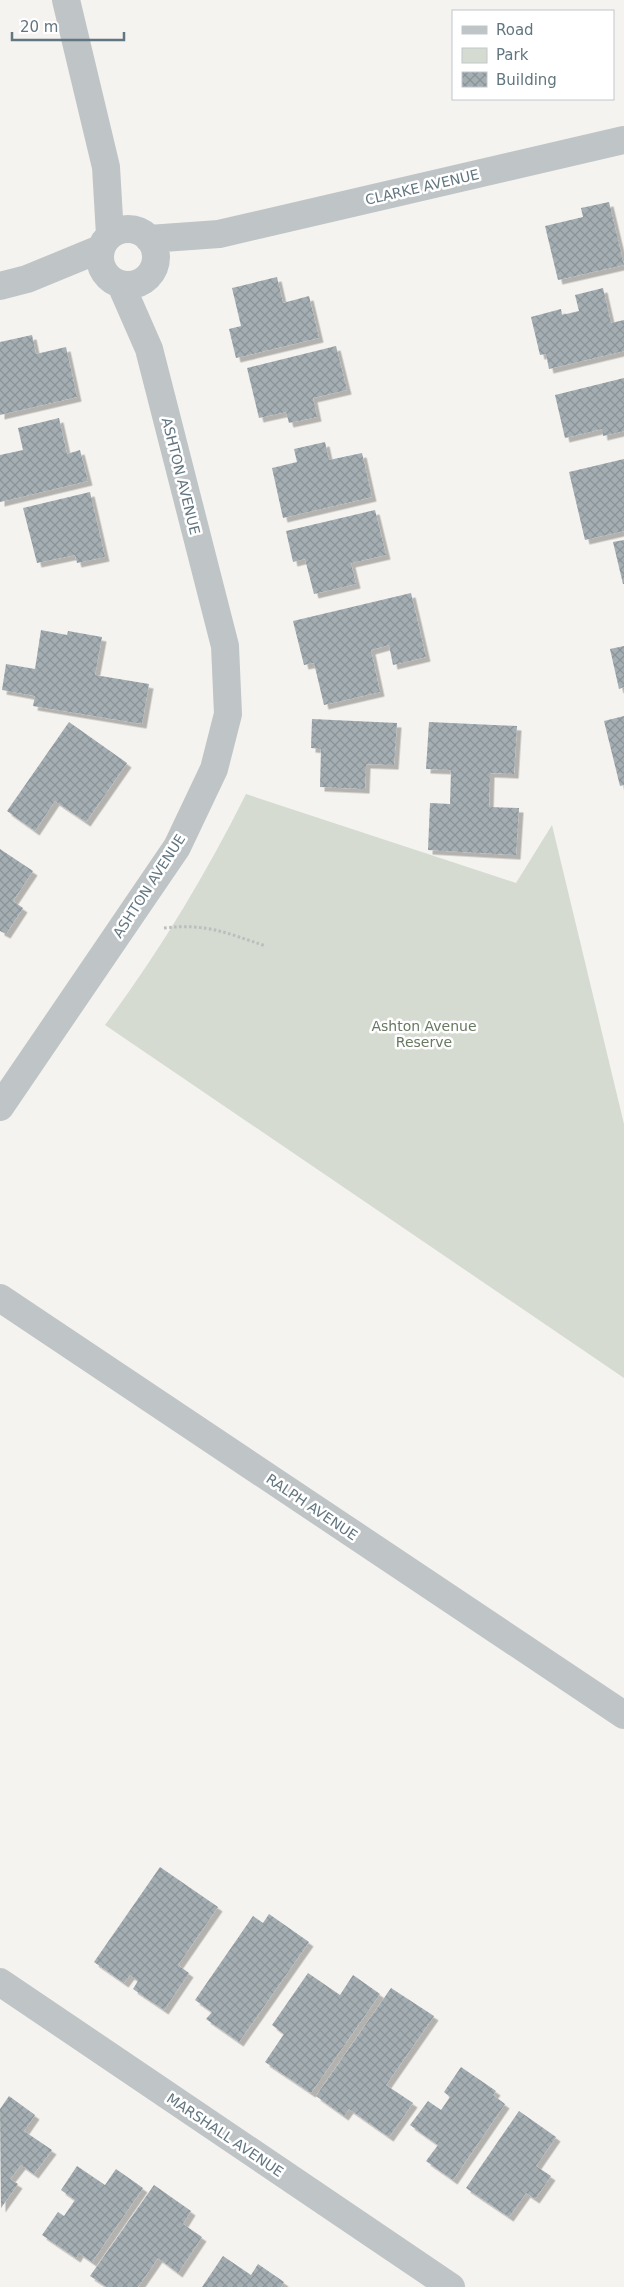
<svg xmlns="http://www.w3.org/2000/svg" width="624" height="2287" font-family="'DejaVu Sans',sans-serif">
  <style>
    .green { fill: #d5dbd0 }
    .building { fill: url(#building-cross-hatch); filter: url(#shadow) }
    .lines { fill: none; stroke-linecap: round; stroke-linejoin: round }
    .path { stroke: #bbbdbf; stroke-width: 3; stroke-dasharray: 2.5 2.5; stroke-linecap: butt }
    .minor { stroke: #bfc4c6; stroke-width: 28 }
    .labels { text-anchor: middle; dominant-baseline: central; stroke-width: 5; stroke-linejoin: round; paint-order: stroke }
    .street-label { font-size: 14px; fill: #627681; stroke: #fff }
    .park-label { font-size: 14px; fill: #687861; stroke: #fff }
  </style>
  <defs>
    <pattern id="building-cross-hatch" width="8" height="8" patternUnits="userSpaceOnUse" patternTransform="scale(1.25)"><rect width="8" height="8" fill="#a5afb3"/><path d="M0 0l8 8M0 8l8-8" fill="none" stroke="#8a9397"/></pattern>
    <filter id="shadow"><feDropShadow dx="4.5" dy="4.5" stdDeviation="0" flood-color="#0004"/></filter>
  </defs>
  <rect width="100%" height="100%" fill="#f4f3ef"/>
  <path class="green" d="M 246,794 L 516,883 L 552,825 L 624,1124 L 624,1378 L 105,1025 C 159,952 205,876 246,794 Z"/>
  <path class="building" d="M 609,202 L 624,265 L 558,280 L 545,226 L 583,217 L 581,208 Z
    M 277,277 L 283,303 L 309,296 L 319,338 L 236,358 L 229,329 L 241,326 L 232,288 Z
    M 603,288 L 611,323 L 624,320 L 624,351 L 549,369 L 546,354 L 540,355 L 531,317 L 561,309 L 562,315 L 579,311 L 575,295 Z
    M 32,335 L 36,354 L 66,347 L 77,397 L 0,415 L 0,342 Z
    M 336,346 L 347,390 L 313,398 L 317,417 L 289,423 L 286,412 L 259,418 L 247,368 Z
    M 624,378 L 624,431 L 603,436 L 602,429 L 565,438 L 555,395 Z
    M 59,418 L 67,454 L 80,450 L 88,481 L 0,502 L 0,455 L 23,450 L 18,428 Z
    M 325,442 L 329,460 L 362,453 L 372,497 L 283,518 L 272,468 L 297,462 L 294,449 Z
    M 624,459 L 624,531 L 585,540 L 569,472 Z
    M 90,492 L 105,557 L 77,563 L 75,555 L 37,563 L 23,508 Z
    M 375,510 L 386,555 L 351,563 L 356,584 L 314,594 L 305,559 L 293,562 L 286,531 Z
    M 624,540 L 624,584 L 623,584 L 613,542 Z
    M 411,593 L 426,657 L 393,665 L 389,645 L 371,650 L 380,692 L 324,705 L 314,663 L 304,665 L 293,621 Z
    M 41,630 L 67,635 L 68,631 L 102,637 L 95,675 L 149,684 L 142,724 L 33,706 L 35,696 L 2,690 L 6,664 L 35,669 Z
    M 624,646 L 624,687 L 619,689 L 610,649 Z
    M 624,716 L 624,785 L 620,786 L 604,721 Z
    M 312,719 L 397,723 L 394,765 L 366,764 L 365,789 L 320,787 L 321,749 L 311,748 Z
    M 69,722 L 127,763 L 86,822 L 55,801 L 35,831 L 7,811 Z
    M 429,722 L 517,726 L 514,774 L 490,773 L 489,807 L 519,808 L 516,855 L 428,850 L 430,803 L 450,804 L 451,770 L 426,769 Z
    M 0,849 L 33,871 L 13,901 L 23,908 L 6,934 L 0,931 Z
    M 160,1867 L 218,1907 L 178,1965 L 189,1973 L 164,2010 L 133,1989 L 138,1981 L 130,1975 L 124,1983 L 94,1962 Z
    M 269,1914 L 309,1942 L 239,2042 L 206,2019 L 212,2012 L 195,2000 L 253,1916 L 263,1923 Z
    M 308,1973 L 340,1995 L 353,1975 L 380,1994 L 311,2093 L 265,2062 L 284,2034 L 272,2025 Z
    M 391,1988 L 434,2016 L 386,2085 L 413,2103 L 389,2137 L 349,2109 L 344,2116 L 316,2096 Z
    M 461,2067 L 496,2091 L 493,2095 L 505,2104 L 453,2180 L 426,2161 L 438,2145 L 410,2125 L 428,2101 L 441,2110 L 450,2097 L 444,2092 Z
    M 9,2096 L 35,2115 L 24,2131 L 52,2150 L 34,2174 L 21,2165 L 10,2179 L 18,2184 L 1,2208 L 0,2109 Z
    M 519,2111 L 556,2137 L 536,2166 L 551,2176 L 535,2199 L 526,2193 L 509,2217 L 466,2188 Z
    M 77,2166 L 105,2185 L 116,2169 L 143,2188 L 92,2262 L 79,2253 L 76,2258 L 42,2235 L 58,2212 L 64,2216 L 75,2200 L 61,2190 Z
    M 154,2185 L 191,2211 L 183,2224 L 202,2237 L 178,2273 L 158,2258 L 138,2287 L 107,2287 L 90,2276 Z
    M 223,2256 L 251,2275 L 258,2264 L 284,2282 L 281,2287 L 202,2287 Z"/>
  <g class="lines">
    <path class="path" d="M 164,928 C 207,923 226,933 266,946"/>
    <path class="minor" d="M 66,0 L 106,167 L 110,235
      M100 257a28 28 0 1 1 56 0a28 28 0 1 1-56 0Z
      M 149,239 L 219,234 L 624,140
      M 0,286 L 27,279 L 100,249
      M 0,1107 L 177,847 L 214,769 L 228,714 L 225,646 L 149,349 L 121,285
      M 0,1298 L 624,1715
      M 0,1982 L 451,2287"/>
  </g>
  <g class="labels">
    <g class="street-label">
      <text transform="translate(422 187) rotate(-13)">CLARKE AVENUE</text>
      <text transform="translate(181 476) rotate(76)">ASHTON AVENUE</text>
      <text transform="translate(149 886) rotate(-57)">ASHTON AVENUE</text>
      <text transform="translate(312 1507) rotate(34)">RALPH AVENUE</text>
      <text transform="translate(225 2135) rotate(34)">MARSHALL AVENUE</text>
    </g>
    <g class="park-label">
      <text x="424" y="1026">Ashton Avenue<tspan x="424" dy="16">Reserve</tspan></text>
    </g>
  </g>
  <rect x="452" y="10" width="162" height="90" fill="#ffffff" stroke="#c0c8cd"/>
  <rect x="462" y="26" width="25" height="8" fill="#bfc4c6" stroke="#c0c8cd"/>
  <text x="496" y="35" font-size="15" fill="#627681">Road</text>
  <rect x="462" y="48" width="25" height="15" fill="#d5dbd0" stroke="#c0c8cd"/>
  <text x="496" y="60" font-size="15" fill="#627681">Park</text>
  <rect x="462" y="72" width="25" height="15" fill="url(#building-cross-hatch)" stroke="#c0c8cd"/>
  <text x="496" y="85" font-size="15" fill="#627681">Building</text>
  <path d="M12 32v8h112v-8" fill="none" stroke="#627681" stroke-width="2.5"/>
  <text x="20" y="32" font-size="15" fill="#627681" stroke="#ffffff" stroke-width="4" paint-order="stroke">20 m</text>
</svg>
